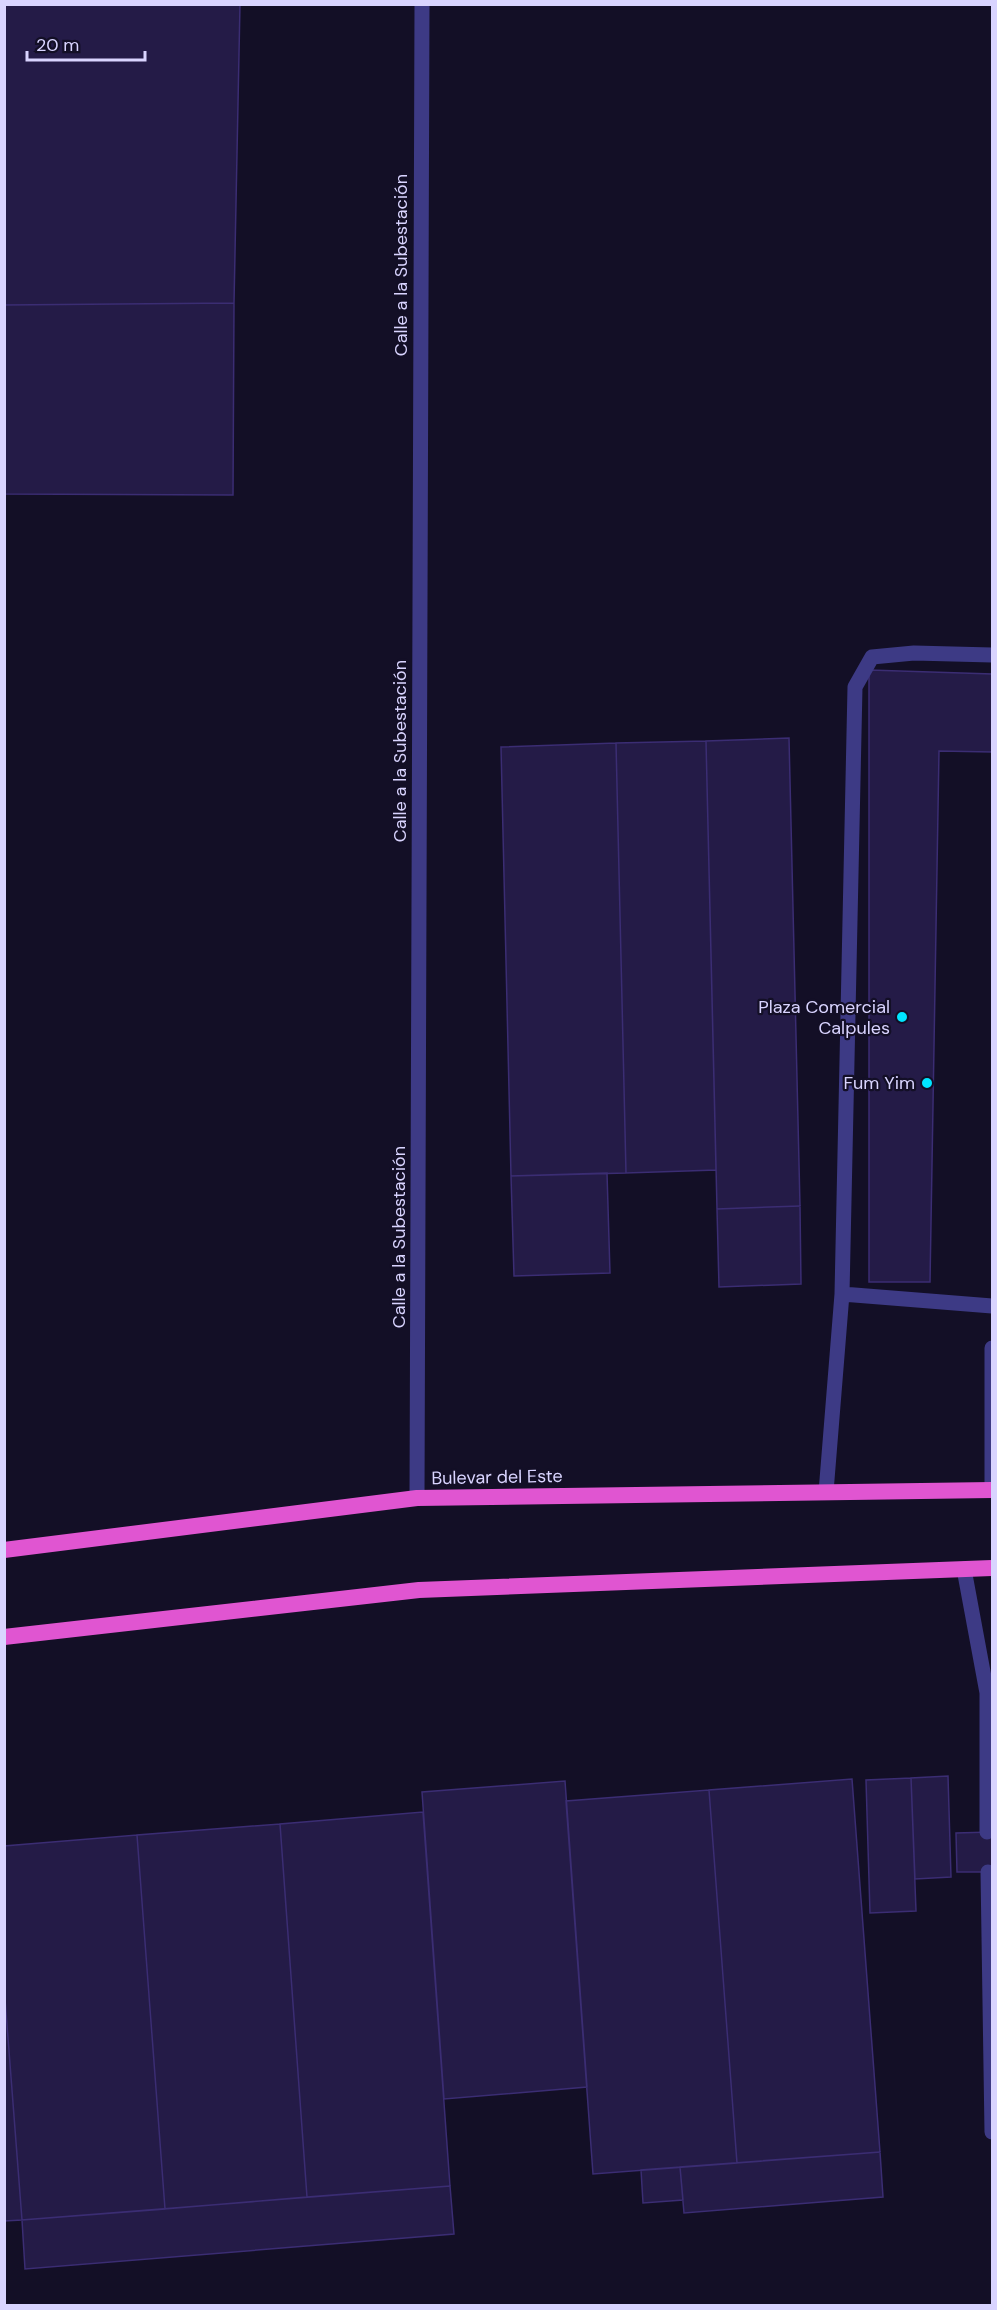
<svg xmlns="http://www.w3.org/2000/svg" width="997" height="2310" font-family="'DM Sans',sans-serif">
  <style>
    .building { fill: #241b47; stroke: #3b2d73; stroke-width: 1.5 }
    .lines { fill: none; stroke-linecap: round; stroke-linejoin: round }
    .service { stroke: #3d3a85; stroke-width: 15 }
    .minor { stroke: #3d3a85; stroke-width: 15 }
    .trunk { stroke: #e055d1; stroke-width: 16 }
    .poi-dot { fill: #00e5ff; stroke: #130f26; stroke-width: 2 }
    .labels { text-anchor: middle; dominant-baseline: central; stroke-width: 4.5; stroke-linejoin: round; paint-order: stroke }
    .street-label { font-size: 18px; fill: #d9d4ff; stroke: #130f26 }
    .poi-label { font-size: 18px; fill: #d9d4ff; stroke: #130f26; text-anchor: end }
  </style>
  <rect width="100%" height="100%" fill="#130f26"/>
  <path class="building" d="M 4,4 L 240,4 L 234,303 L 4,305 Z
    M 234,303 L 233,495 L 4,494 L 4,305 Z
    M 869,670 L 992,674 L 992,752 L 939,751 L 930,1282 L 869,1282 Z
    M 789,738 L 800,1206 L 717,1209 L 706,741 Z
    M 706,741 L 716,1170 L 626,1173 L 616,743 Z
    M 616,743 L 626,1173 L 511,1176 L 501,747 Z
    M 607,1173 L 610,1273 L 514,1276 L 511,1176 Z
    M 800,1206 L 801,1284 L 719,1287 L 717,1209 Z
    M 948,1776 L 951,1877 L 915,1879 L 911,1778 Z
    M 911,1778 L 916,1911 L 870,1913 L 866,1780 Z
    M 852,1779 L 880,2152 L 737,2163 L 709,1790 Z
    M 565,1781 L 587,2087 L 444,2099 L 422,1792 Z
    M 709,1790 L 737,2163 L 593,2174 L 566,1801 Z
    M 423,1812 L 450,2186 L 307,2197 L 280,1824 Z
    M 280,1824 L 307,2197 L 165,2209 L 137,1835 Z
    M 992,1832 L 992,1872 L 957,1872 L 956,1833 Z
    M 137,1835 L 165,2209 L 22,2220 L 4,1986 L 4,1846 Z
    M 4,1986 L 22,2220 L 4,2221 Z
    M 880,2152 L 883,2197 L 684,2213 L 680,2167 Z
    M 680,2167 L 683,2200 L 643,2203 L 641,2170 Z
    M 450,2186 L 454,2234 L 25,2269 L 22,2220 Z"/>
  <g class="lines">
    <path class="service" d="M 842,1294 L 992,1306
      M 992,1490 L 992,1348
      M 826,1492 L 842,1294 L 855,687 L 872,657 L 914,653 L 992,655
      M 964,1569 L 987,1693 L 987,1832
      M 988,1872 L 992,2132"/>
    <path class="minor" d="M 417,1498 L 422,4"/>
    <path class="trunk" d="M 4,1550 L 417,1498 L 992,1490
      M 4,1637 L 419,1590 L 992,1568"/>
  </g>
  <g class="poi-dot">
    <circle cx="902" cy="1017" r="6"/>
    <circle cx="927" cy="1083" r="6"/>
  </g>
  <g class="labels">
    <g class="street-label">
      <text transform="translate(401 265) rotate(-90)">Calle a la Subestación</text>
      <text transform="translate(400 751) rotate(-90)">Calle a la Subestación</text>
      <text transform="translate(399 1237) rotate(-90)">Calle a la Subestación</text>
      <text transform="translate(497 1477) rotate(-1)">Bulevar del Este</text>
    </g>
    <g class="poi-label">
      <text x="890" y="1007">Plaza Comercial<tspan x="890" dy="21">Calpules</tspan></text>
      <text x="915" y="1083">Fum Yim</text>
    </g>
  </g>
  <rect width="997" height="2310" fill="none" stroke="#d9d4ff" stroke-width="12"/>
  <path d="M27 51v9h118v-9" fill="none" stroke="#d9d4ff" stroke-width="3"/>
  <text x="36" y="51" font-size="18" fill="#d9d4ff" stroke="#130f26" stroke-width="4.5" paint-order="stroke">20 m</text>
</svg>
